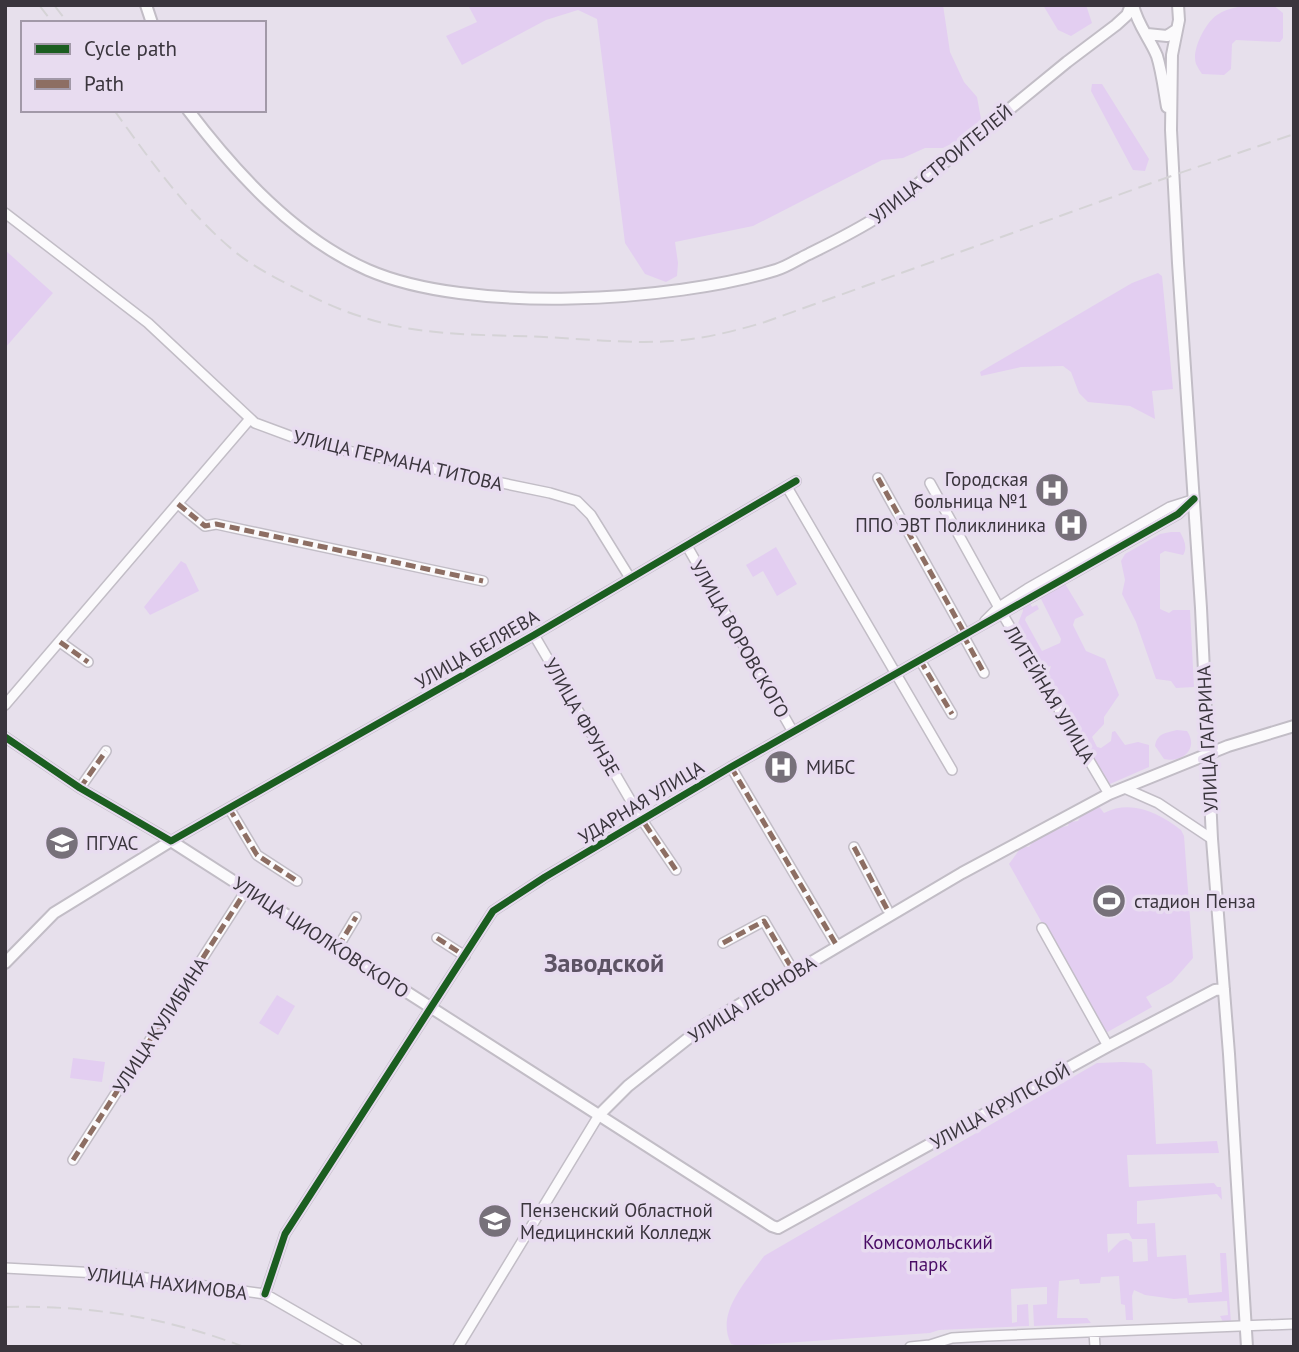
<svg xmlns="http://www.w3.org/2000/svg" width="1299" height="1352" font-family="'PT Sans',sans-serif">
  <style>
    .green { fill: #e3cef1; fill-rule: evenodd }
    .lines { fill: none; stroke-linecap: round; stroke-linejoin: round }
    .minor-casing { stroke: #c2bdc6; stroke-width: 12 }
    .major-casing { stroke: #c2bdc6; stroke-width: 14 }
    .minor { stroke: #fbfafc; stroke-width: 9 }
    .major { stroke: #fbfafc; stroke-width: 10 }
    .rail { stroke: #d5d3d6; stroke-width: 2; stroke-dasharray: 14 7; stroke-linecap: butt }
    .quiet { stroke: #8d6e63; stroke-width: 5; stroke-dasharray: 10 5; stroke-linecap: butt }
    .cycleway-casing { stroke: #e8dcf0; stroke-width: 11 }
    .cycleway { stroke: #1b5e20; stroke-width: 7 }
    .labels { text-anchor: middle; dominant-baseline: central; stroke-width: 7; stroke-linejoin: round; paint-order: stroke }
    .street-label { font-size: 19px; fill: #3a353d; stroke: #e8dcf0 }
    .poi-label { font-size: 19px; fill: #3a353d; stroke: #e8dcf0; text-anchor: start }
    .park-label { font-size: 19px; fill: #490b65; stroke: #e8dcf0 }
    .district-label { font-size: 26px; font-weight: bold; fill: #5d5364; stroke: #e8dcf0 }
  </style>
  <rect width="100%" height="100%" fill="#e7e0ec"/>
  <path class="green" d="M 468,5 L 943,5 L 950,52 L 964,82 L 977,97 L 981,119 L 965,137 L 943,148 L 925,148 L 903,158 L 882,160 L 753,226 L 675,242 L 678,263 L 677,276 L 666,282 L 645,274 L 625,243 L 597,19 L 578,10 L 546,20 L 462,65 L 446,36 L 477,22 Z
    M 1043,5 L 1086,5 L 1092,23 L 1071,36 L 1058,30 Z
    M 1260,5 L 1273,5 L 1283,13 L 1283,38 L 1280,42 L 1236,40 L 1232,44 L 1231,69 L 1224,75 L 1202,74 C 1200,71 1198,68 1196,64 C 1191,50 1206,22 1217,15 C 1230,6 1246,6 1260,5 Z
    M 1092,84 L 1102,84 L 1149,159 L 1145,171 L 1133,170 L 1091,91 Z
    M 5,250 L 53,293 L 5,348 Z
    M 1158,273 L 1162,276 L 1173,389 L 1152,391 L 1155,419 L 1130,406 L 1088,402 L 1079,393 L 1071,372 L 1063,366 L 1021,367 L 981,376 L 980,372 L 1132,283 Z
    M 1171,532 L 1180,532 C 1184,539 1188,548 1183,555 L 1165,551 L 1160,554 L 1160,609 L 1169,613 L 1173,610 L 1190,610 L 1194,687 L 1176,688 L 1171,681 L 1156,679 L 1136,622 L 1122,594 L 1125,580 L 1121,561 L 1125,554 L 1160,534 Z
    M 776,547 L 797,584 L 777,596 L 763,571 L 753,577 L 746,565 Z
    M 181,561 L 186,564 L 199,591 L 150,615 L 144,607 Z
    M 1064,582 L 1084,615 L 1075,619 L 1073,625 L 1086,651 L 1105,659 L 1119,695 L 1104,717 L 1104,724 L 1092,737 L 1097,747 L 1101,748 L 1111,741 L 1112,732 L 1115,731 L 1125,745 L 1138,742 L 1149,745 L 1149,767 L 1110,784 L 1107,784 L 1092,758 L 1090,746 L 1081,742 L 1046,683 L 1051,666 L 1038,670 L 1022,642 L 1023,635 L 1017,626 L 1023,611 L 1022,605 L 1029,601 L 1032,607 L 1037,605 L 1039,609 L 1026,617 L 1025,620 L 1042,651 L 1060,643 L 1061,639 L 1040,597 Z
    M 1177,730 L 1187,731 C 1199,748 1183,763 1164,759 L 1155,746 C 1157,733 1166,733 1177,730 Z
    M 1097,804 L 1104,813 C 1131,799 1159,813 1181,830 L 1184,836 L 1193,958 L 1172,982 L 1146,997 L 1152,1007 L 1104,1034 L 1009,864 L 1022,846 L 1029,847 C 1034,837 1057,827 1068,826 L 1069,822 L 1078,821 L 1081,815 L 1087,813 Z
    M 277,995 L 295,1006 L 278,1035 L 259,1023 Z
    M 73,1058 L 105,1062 L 102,1082 L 70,1078 Z
    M 1123,1062 L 1144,1063 L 1152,1070 L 1156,1144 L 1217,1141 L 1219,1153 L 1127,1155 L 1129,1187 L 1214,1183 L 1217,1187 L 1221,1187 L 1222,1200 L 1217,1194 L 1137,1201 L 1137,1224 L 1155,1223 L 1157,1257 L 1186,1255 L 1189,1295 L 1222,1292 L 1220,1253 L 1226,1253 L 1231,1323 L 1223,1322 L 1220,1316 L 1228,1315 L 1227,1301 L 1188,1303 L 1187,1298 L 1174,1299 L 1145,1295 L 1134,1290 L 1132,1296 L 1133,1320 L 1126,1320 L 1125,1305 L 1121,1304 L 1119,1276 L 1101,1277 L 1100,1283 L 1080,1284 L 1079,1279 L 1059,1281 L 1057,1318 L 1087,1318 L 1091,1323 L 1034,1326 L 1033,1305 L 1047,1304 L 1047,1287 L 1044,1287 L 1011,1289 L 1012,1323 L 1017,1322 L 1017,1305 L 1028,1304 L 1029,1326 L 939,1330 L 930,1333 L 739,1346 L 731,1344 C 715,1312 747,1281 764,1256 L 1097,1063 ZM 1129,1233 L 1132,1239 L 1147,1239 L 1148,1261 L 1133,1262 L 1132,1242 L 1126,1239 L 1120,1241 L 1108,1253 L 1107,1234 Z"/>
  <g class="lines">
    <g class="minor-casing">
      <path id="minor" d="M 5,213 L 148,323 L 255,423 L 309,443 L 550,493 L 577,501 L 591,515 L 630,578
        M 878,478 L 965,634
        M 930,483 L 1003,615 L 1109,794
        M 787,487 L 952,770
        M 178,504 L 205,526 L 216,524 L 483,581
        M 687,546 L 793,732
        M 985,621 L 999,607 L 1027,589 L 1170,507 L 1192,500
        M 534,635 L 642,820 L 676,870
        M 963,635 L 984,673
        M 60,642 L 88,662
        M 920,660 L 952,714
        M 5,705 L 249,420
        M 5,737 L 80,788 L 171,841 L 534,635 L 796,481
        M 731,767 L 837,946
        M 80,788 L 106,751
        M 1124,788 L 1158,803 L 1212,839
        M 229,808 L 257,855 L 297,881
        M 854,847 L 887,909
        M 1042,928 L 1108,1046
        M 437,938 L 465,956
        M 723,943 L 764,921 L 794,972
        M 338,947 L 356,917
        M 73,1160 L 247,889
        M 5,1268 L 117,1274 L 265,1294 L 357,1347
        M 265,1294 L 285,1234 L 493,911 L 545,877 L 731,767 L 1178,514 L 1194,499
        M 1094,1332 L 1095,1347
        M 458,1347 L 599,1115
        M 910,1347 L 930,1345 L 952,1338 L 987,1336 L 1294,1324"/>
    </g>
    <g class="major-casing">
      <path id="major" d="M 146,5 L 152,23
        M 1133,5 C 1137,24 1150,39 1157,56 C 1162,72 1164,90 1167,107
        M 1178,5 L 1179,20 L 1172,55 L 1171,130 L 1178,263 L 1201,608 L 1212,839 L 1229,1054 L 1247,1347
        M 1147,34 L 1167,36 L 1176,30
        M 188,110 C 236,173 295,238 368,270 C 469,314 671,302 776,270 C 787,267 798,259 809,254 C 833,242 856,231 879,216 L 1067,62 L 1116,25 L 1127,15 L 1131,5
        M 5,963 L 54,913 L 171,841 L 772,1226 L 778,1228 L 1108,1046 L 1215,990 L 1224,989
        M 599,1115 L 628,1086 L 705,1025 L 962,873 L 1109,794 L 1228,746 L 1294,726"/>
    </g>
    <use href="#minor" class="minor"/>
    <use href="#major" class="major"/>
    <path class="rail" d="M 39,5 L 53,23
      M 54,5 L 68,23
      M 114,110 C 150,160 186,211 234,251 C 256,269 282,281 307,294 C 340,311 375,323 412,329 C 456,336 501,335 544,337 C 586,339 630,344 672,341 C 703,339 735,331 765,322 L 1174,175 L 1294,134
      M 5,1307 C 87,1305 167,1317 244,1347"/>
    <path class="quiet" d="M 878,478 L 965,634
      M 178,504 L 205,526 L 216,524 L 483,581
      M 963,635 L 984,673
      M 60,642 L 88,662
      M 920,660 L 952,714
      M 731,767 L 837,946
      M 80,788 L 106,751
      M 229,808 L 257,855 L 297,881
      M 645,824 L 676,870
      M 854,847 L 887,909
      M 437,938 L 465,956
      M 723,943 L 764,921 L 794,972
      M 338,947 L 356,917
      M 73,1160 L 247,889"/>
    <g class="cycleway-casing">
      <path id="cycleway" d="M 5,737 L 80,788 L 171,841 L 534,635 L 796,481
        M 265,1294 L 285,1234 L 493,911 L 545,877 L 731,767 L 1178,514 L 1194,499"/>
    </g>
    <use href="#cycleway" class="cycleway"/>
  </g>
  <defs>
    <g id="hospital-disc" transform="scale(1.75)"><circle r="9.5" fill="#77717a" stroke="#e8dcf0"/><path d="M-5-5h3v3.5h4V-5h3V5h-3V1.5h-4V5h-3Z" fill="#fff"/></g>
    <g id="university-disc" transform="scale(1.75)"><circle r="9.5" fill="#77717a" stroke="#e8dcf0"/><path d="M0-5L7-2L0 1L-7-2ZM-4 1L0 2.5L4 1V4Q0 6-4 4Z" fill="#fff"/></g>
    <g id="stadium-disc" transform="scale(1.75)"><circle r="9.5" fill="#77717a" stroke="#e8dcf0"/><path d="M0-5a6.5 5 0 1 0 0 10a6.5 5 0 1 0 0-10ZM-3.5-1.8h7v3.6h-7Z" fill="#fff"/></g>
  </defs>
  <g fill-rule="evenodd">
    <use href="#hospital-disc" x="1052" y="490"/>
    <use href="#hospital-disc" x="1071" y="525"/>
    <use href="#hospital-disc" x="781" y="767"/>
    <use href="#university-disc" x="62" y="843"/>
    <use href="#stadium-disc" x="1109" y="901"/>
    <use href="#university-disc" x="495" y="1221"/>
  </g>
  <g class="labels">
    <g class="street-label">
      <text transform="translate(941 164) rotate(-39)">УЛИЦА СТРОИТЕЛЕЙ</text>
      <text transform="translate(398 460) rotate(13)">УЛИЦА ГЕРМАНА ТИТОВА</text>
      <text transform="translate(740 639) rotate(60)">УЛИЦА ВОРОВСКОГО</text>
      <text transform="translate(477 649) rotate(-30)">УЛИЦА БЕЛЯЕВА</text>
      <text transform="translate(1050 694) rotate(59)">ЛИТЕЙНАЯ УЛИЦА</text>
      <text transform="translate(582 717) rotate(60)">УЛИЦА ФРУНЗЕ</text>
      <text transform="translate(1207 739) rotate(-93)">УЛИЦА ГАГАРИНА</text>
      <text transform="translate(641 802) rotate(-31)">УДАРНАЯ УЛИЦА</text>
      <text transform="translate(321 937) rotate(33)">УЛИЦА ЦИОЛКОВСКОГО</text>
      <text transform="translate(752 999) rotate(-32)">УЛИЦА ЛЕОНОВА</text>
      <text transform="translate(160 1025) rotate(-57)">УЛИЦА КУЛИБИНА</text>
      <text transform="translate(1000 1106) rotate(-29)">УЛИЦА КРУПСКОЙ</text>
      <text transform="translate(167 1283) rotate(7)">УЛИЦА НАХИМОВА</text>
    </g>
    <g class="poi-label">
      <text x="1028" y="479" text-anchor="end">Городская<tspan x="1028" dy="22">больница №1</tspan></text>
      <text x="1046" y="525" text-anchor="end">ППО ЭВТ Поликлиника</text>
      <text x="806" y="767">МИБС</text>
      <text x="86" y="843">ПГУАС</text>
      <text x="1134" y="901">стадион Пенза</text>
      <text x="520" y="1210">Пензенский Областной<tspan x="520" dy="22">Медицинский Колледж</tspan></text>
    </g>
    <g class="park-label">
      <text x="928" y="1242">Комсомольский<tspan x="928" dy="22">парк</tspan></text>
    </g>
    <g class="district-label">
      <text x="604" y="962">Заводской</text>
    </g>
  </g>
  <rect width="1299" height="1352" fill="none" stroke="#3a353d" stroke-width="14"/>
  <rect x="21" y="21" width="245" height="91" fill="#e8dcf0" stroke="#a299a8" stroke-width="2"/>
  <rect x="35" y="44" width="35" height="10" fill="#1b5e20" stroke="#a299a8" stroke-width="2"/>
  <text x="84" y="56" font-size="21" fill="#3a353d">Cycle path</text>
  <rect x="35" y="79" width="35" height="10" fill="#8d6e63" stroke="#a299a8" stroke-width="2"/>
  <text x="84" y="91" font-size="21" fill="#3a353d">Path</text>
</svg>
